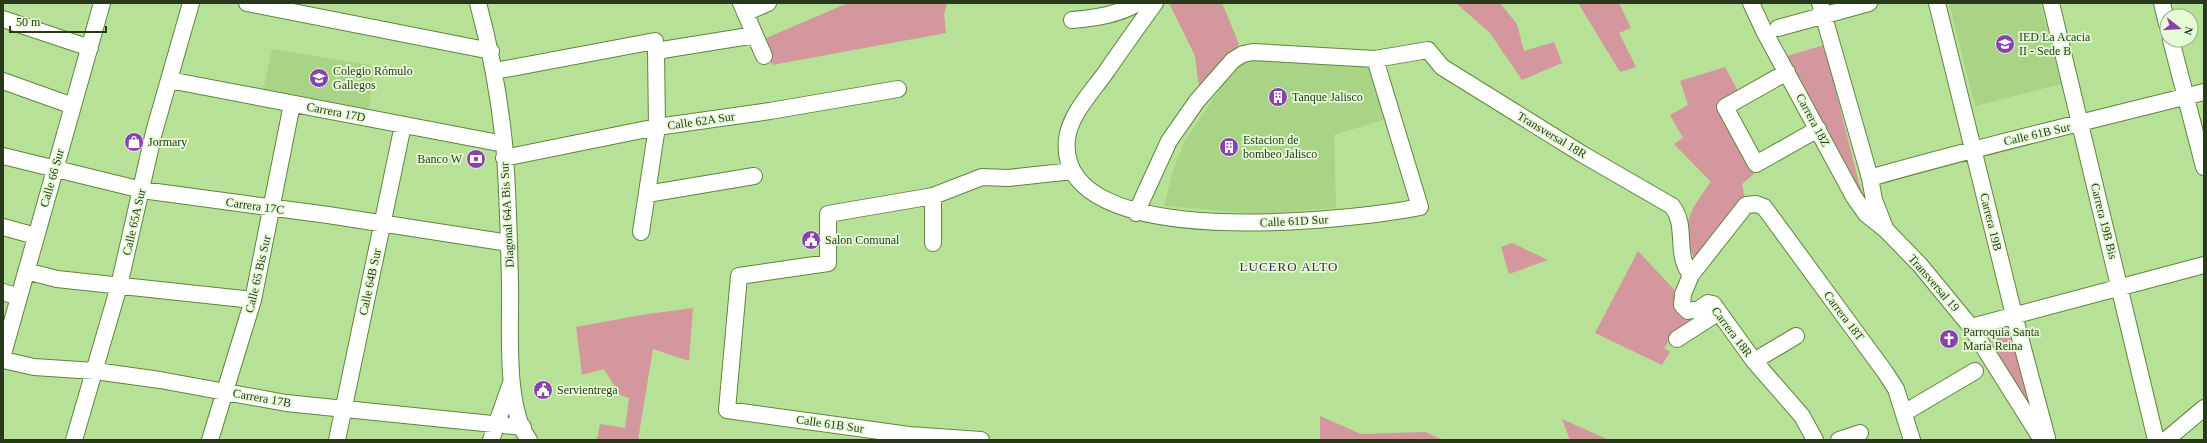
<svg xmlns="http://www.w3.org/2000/svg" width="2207" height="443" font-family="Georgia,serif">
  <style>
    .built { fill: #a9d486 }
    .green { fill: #d4979d }
    .lines { fill: none; stroke-linecap: round; stroke-linejoin: round }
    .minor-casing { stroke: #5f853f; stroke-width: 18 }
    .minor { stroke: #fff; stroke-width: 16 }
    .labels { text-anchor: middle; dominant-baseline: central; stroke-width: 3.5; stroke-linejoin: round; paint-order: stroke }
    .poi-label { font-size: 12px; fill: #28381b; stroke: #e5fbd6; text-anchor: start }
    .street-label { font-size: 12px; fill: #28381b; stroke: #e5fbd6 }
    .neighbourhood-label { font-size: 13px; letter-spacing: 1px; fill: #452258; stroke: #e5fbd6 }
  </style>
  <rect width="100%" height="100%" fill="#b7e197"/>
  <path class="built" d="M 1949,3 L 2040,3 L 2061,84 L 1975,106 Z
    M 272,49 L 374,66 L 369,109 L 263,90 Z
    M 1255,54 L 1368,67 L 1386,119 L 1334,135 L 1336,208 L 1261,214 L 1164,206 L 1173,171 L 1185,140 L 1241,59 Z"/>
  <path class="green" d="M 848,3 L 947,3 L 944,14 L 946,33 L 772,65 L 764,39 Z
    M 1169,3 L 1222,3 L 1239,44 L 1200,95 L 1195,56 Z
    M 1456,3 L 1500,3 L 1517,24 L 1524,51 L 1554,42 L 1562,63 L 1522,80 L 1490,33 Z
    M 1578,3 L 1619,3 L 1631,28 L 1619,33 L 1636,67 L 1620,72 Z
    M 1824,45 L 1859,183 L 1869,210 L 1784,57 Z
    M 1725,67 L 1739,93 L 1716,107 L 1754,174 L 1742,184 L 1745,198 L 1696,263 C 1680,224 1688,213 1711,182 L 1674,144 L 1683,138 L 1670,115 L 1688,105 L 1680,81 Z
    M 1512,243 L 1548,260 L 1509,274 L 1501,247 Z
    M 1638,251 L 1698,315 L 1679,327 L 1664,348 L 1670,352 L 1662,365 L 1595,333 Z
    M 693,308 L 689,361 L 653,349 L 638,440 L 597,440 L 600,424 L 625,428 L 629,398 L 620,395 L 604,369 L 582,375 L 576,327 L 641,315 Z
    M 2011,333 L 2038,430 L 1990,337 Z
    M 1320,416 L 1361,434 L 1425,432 L 1443,440 L 1320,440 Z
    M 1562,419 L 1609,440 L 1570,440 Z"/>
  <g class="lines">
    <g class="minor-casing">
      <path id="minor" d="M 247,3 L 491,51
        M 478,3 C 491,51 499,94 504,143 C 508,190 509,238 510,285 C 511,326 504,407 529,440
        M 741,3 L 764,56
        M 1155,3 C 1138,26 1122,49 1106,72 C 1092,92 1070,114 1067,139 C 1054,256 1355,220 1420,207 L 1375,59
        M 1751,3 L 1764,31 L 1854,197 L 1866,214 L 1886,230 L 1920,265 L 1971,327 L 2042,440
        M 1820,3 L 1870,178 L 1874,200 L 1885,228
        M 1937,3 L 2014,315 L 2047,438
        M 2051,3 L 2156,440
        M 2162,3 L 2167,24
        M 745,13 L 768,3
        M 3,19 L 90,48
        M 1072,20 C 1095,18 1118,15 1138,3
        M 1778,28 L 1869,3
        M 2171,40 L 2204,167
        M 495,71 L 655,41
        M 1787,72 L 1725,107 L 1756,164 L 1818,129
        M 169,80 L 504,144
        M 3,81 L 73,106
        M 3,156 L 142,190 L 328,215 L 509,243
        M 504,158 L 657,127 L 770,111 L 898,89
        M 1870,178 C 1981,146 2093,120 2204,92
        M 647,194 L 754,176
        M 1136,213 L 1169,141 L 1197,101 L 1233,60 L 1243,54 L 1253,52 L 1375,59 L 1428,50 L 1442,67 L 1582,154 L 1672,206 C 1688,226 1674,254 1691,275 L 1683,294 L 1682,305 L 1688,311 L 1699,309 L 1708,303 L 1713,304 L 1754,361 L 1802,416 L 1815,440
        M 3,227 L 36,236
        M 641,232 L 657,127 L 656,51 L 755,35
        M 933,243 L 933,196
        M 26,271 L 57,279 L 253,300
        M 1691,275 L 1746,205 L 1756,204 L 1764,207 L 1885,372 L 1896,389 L 1912,440
        M 3,292 L 19,297
        M 1971,327 L 2204,265
        M 1677,339 L 1719,312
        M 3,354 L 102,3
        M 3,360 L 34,367 L 95,371 L 160,380 L 286,403 L 523,427
        M 1754,361 L 1796,336
        M 1904,413 L 1975,371
        M 74,440 L 119,286 L 154,132 L 191,3
        M 210,440 L 253,300 L 292,104
        M 337,440 L 403,125
        M 491,440 L 511,383
        M 981,440 L 909,435 L 727,410 L 739,276 L 828,263 L 828,214 L 933,196 L 982,177 L 1008,178 L 1073,171
        M 1839,440 L 1860,433
        M 2166,440 L 2204,408"/>
    </g>
    <use href="#minor" class="minor"/>
  </g>
  <defs>
    <g id="school-disc" transform="scale(1)"><circle r="9.5" fill="#8b40b1" stroke="#e5fbd6"/><path d="M0-5L7-2L0 1L-7-2ZM-4 1L0 2.5L4 1V4Q0 6-4 4Z" fill="#fff"/></g>
    <g id="building-disc" transform="scale(1)"><circle r="9.5" fill="#8b40b1" stroke="#e5fbd6"/><path d="M-4-6H4V6H1V3H-1V6H-4ZM-2.5-4.3h1.7v1.8h-1.7ZM.8-4.3h1.7v1.8H.8ZM-2.5-1h1.7V.8h-1.7ZM.8-1h1.7V.8H.8Z" fill="#fff"/></g>
    <g id="shop-disc" transform="scale(1)"><circle r="9.5" fill="#8b40b1" stroke="#e5fbd6"/><path d="M-5-2.5h2.3a2.7 3.5 0 0 1 5.4 0H5L5.5 6h-11ZM-1.5-2.5h3a1.5 2.3 0 0 0-3 0Z" fill="#fff"/></g>
    <g id="bank-disc" transform="scale(1)"><circle r="9.5" fill="#8b40b1" stroke="#e5fbd6"/><path d="M-6-4H6V4H-6ZM0-2.3a2.3 2.3 0 1 0 0 4.6a2.3 2.3 0 1 0 0-4.6Z" fill="#fff"/></g>
    <g id="civic-disc" transform="scale(1)"><circle r="9.5" fill="#8b40b1" stroke="#e5fbd6"/><path d="M-.6-6.5H3V-4.5H.6V-3L4-1V1h2V6H-6V1h2V-1L-.6-3ZM-1.2 2.5V6h2.4V2.5Z" fill="#fff"/></g>
    <g id="church-disc" transform="scale(1)"><circle r="9.5" fill="#8b40b1" stroke="#e5fbd6"/><path d="M-1.2-6h2.4v3.5h3.3v2.4h-3.3V6h-2.4V-.1h-3.3v-2.4h3.3Z" fill="#fff"/></g>
  </defs>
  <g fill-rule="evenodd">
    <use href="#school-disc" x="2005" y="44"/>
    <use href="#school-disc" x="319" y="78"/>
    <use href="#building-disc" x="1278" y="97"/>
    <use href="#shop-disc" x="134" y="142"/>
    <use href="#building-disc" x="1229" y="147"/>
    <use href="#bank-disc" x="476" y="159"/>
    <use href="#civic-disc" x="811" y="240"/>
    <use href="#church-disc" x="1949" y="339"/>
    <use href="#civic-disc" x="543" y="390"/>
  </g>
  <g class="labels">
    <g class="poi-label">
      <text x="2019" y="37">IED La Acacia<tspan x="2019" dy="14">II - Sede B</tspan></text>
      <text x="333" y="71">Colegio Rómulo<tspan x="333" dy="14">Gallegos</tspan></text>
      <text x="1292" y="97">Tanque Jalisco</text>
      <text x="1243" y="140">Estacion de<tspan x="1243" dy="14">bombeo Jalisco</tspan></text>
      <text x="148" y="142">Jormary</text>
      <text x="462" y="159" text-anchor="end">Banco W</text>
      <text x="825" y="240">Salon Comunal</text>
      <text x="1963" y="332">Parroquia Santa<tspan x="1963" dy="14">María Reina</tspan></text>
      <text x="557" y="390">Servientrega</text>
    </g>
    <g class="street-label">
      <text transform="translate(336 112) rotate(11)">Carrera 17D</text>
      <text transform="translate(1813 120) rotate(62)">Carrera 18Z</text>
      <text transform="translate(701 121) rotate(-8)">Calle 62A Sur</text>
      <text transform="translate(2037 134) rotate(-13)">Calle 61B Sur</text>
      <text transform="translate(1552 135) rotate(31)">Transversal 18R</text>
      <text transform="translate(52 178) rotate(-74)">Calle 66 Sur</text>
      <text transform="translate(255 206) rotate(8)">Carrera 17C</text>
      <text transform="translate(507 215) rotate(-93)">Diagonal 64A Bis Sur</text>
      <text transform="translate(1294 221) rotate(-3)">Calle 61D Sur</text>
      <text transform="translate(2104 221) rotate(76)">Carrera 19B Bis</text>
      <text transform="translate(134 222) rotate(-77)">Calle 65A Sur</text>
      <text transform="translate(1991 222) rotate(76)">Carrera 19B</text>
      <text transform="translate(258 274) rotate(-77)">Calle 65 Bis Sur</text>
      <text transform="translate(370 282) rotate(-78)">Calle 64B Sur</text>
      <text transform="translate(1934 283) rotate(49)">Transversal 19</text>
      <text transform="translate(1844 316) rotate(53)">Carrera 18T</text>
      <text transform="translate(1732 332) rotate(53)">Carrera 18R</text>
      <text transform="translate(262 398) rotate(10)">Carrera 17B</text>
      <text transform="translate(830 424) rotate(8)">Calle 61B Sur</text>
    </g>
    <g class="neighbourhood-label">
      <text x="1289" y="266">LUCERO ALTO</text>
    </g>
  </g>
  <rect width="2207" height="443" fill="none" stroke="#28381b" stroke-width="8"/>
  <g transform="translate(2179 28) rotate(107)"><circle r="19" fill="#e5fbd6" stroke="#99ad8b"/>
  <path d="M0-3L7 15L0 10L-7 15Z" fill="#8b40b1"/>
  <text y="-6" font-size="11" font-weight="bold" text-anchor="middle" fill="#28381b">N</text>
  </g>
  <path d="M10 26v6h96v-6" fill="none" stroke="#28381b" stroke-width="2"/>
  <text x="16" y="26" font-size="12" fill="#28381b" stroke="#e5fbd6" stroke-width="3" paint-order="stroke">50 m</text>
</svg>
